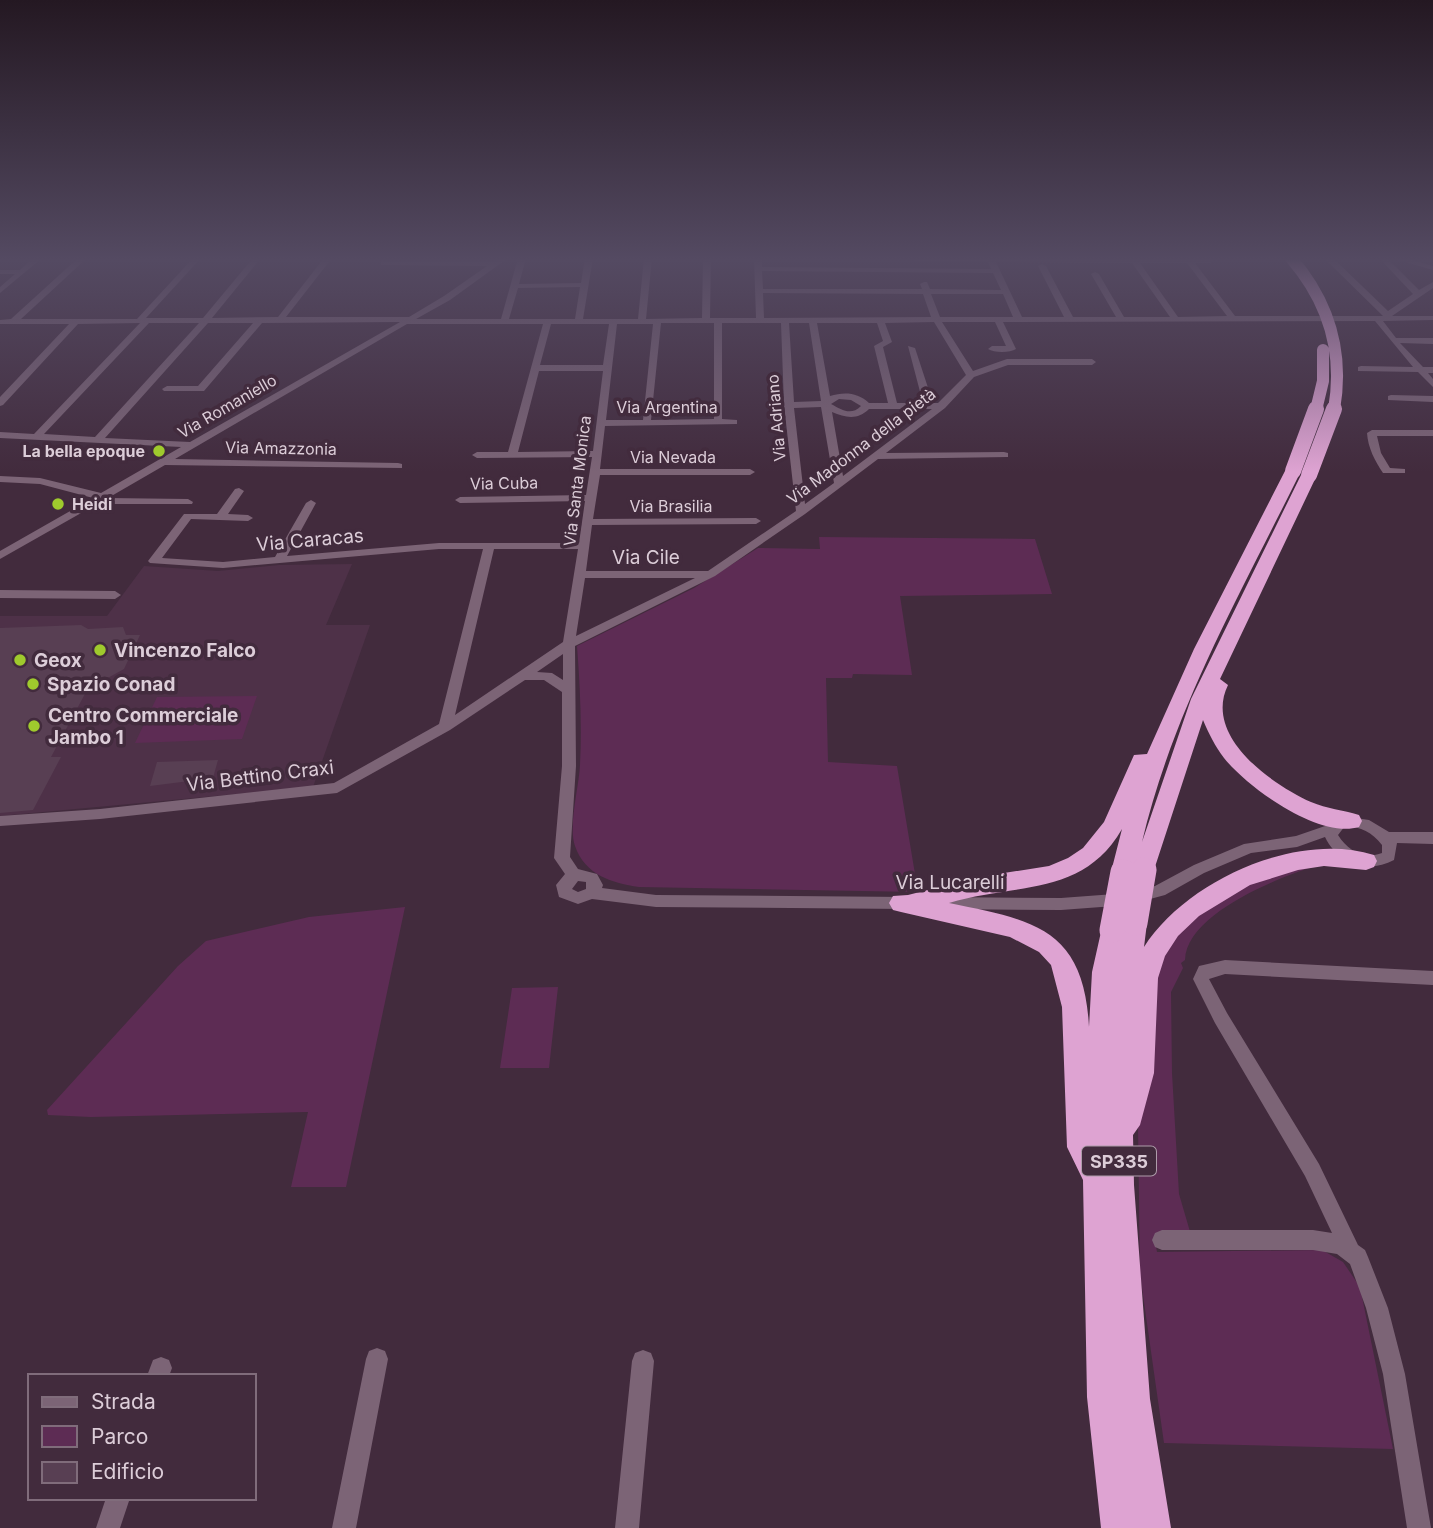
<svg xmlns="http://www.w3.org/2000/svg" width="1433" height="1528" font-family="Inter,sans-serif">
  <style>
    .built { fill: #4e3148 }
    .green { fill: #5d2c54 }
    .building { fill: #583f53 }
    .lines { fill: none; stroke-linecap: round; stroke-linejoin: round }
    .minor { fill: #7c6476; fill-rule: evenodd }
    .highway { fill: #dea3d2; fill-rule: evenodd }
    .highway-bridge-far2 { stroke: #dea3d2; stroke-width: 12 }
    .highway-bridge-far1 { stroke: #dea3d2; stroke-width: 16 }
    .highway-bridge { stroke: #dea3d2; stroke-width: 25 }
    .poi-dot { fill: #9fca2d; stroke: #422b3d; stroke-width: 2.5 }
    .labels { text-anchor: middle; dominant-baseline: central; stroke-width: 7; stroke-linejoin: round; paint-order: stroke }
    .far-street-label { font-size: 16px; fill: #dccdd8; stroke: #422b3d }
    .far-poi-label { font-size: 16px; font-weight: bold; fill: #dccdd8; stroke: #422b3d; text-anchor: end }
    .shield { fill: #422b3d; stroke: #ae9caa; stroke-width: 2 }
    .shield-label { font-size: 18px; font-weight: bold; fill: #dccdd8 }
    .street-label { font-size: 19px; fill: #dccdd8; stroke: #422b3d }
    .poi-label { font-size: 19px; font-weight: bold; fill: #dccdd8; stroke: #422b3d; text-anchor: start }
  </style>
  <rect width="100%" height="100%" fill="#422b3d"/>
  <path class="built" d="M 352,564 L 326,625 L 370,625 L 313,787 L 0,816 L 0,616 L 107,616 L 144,566 L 218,571 L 279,565 Z"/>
  <path class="green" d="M 819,537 L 1035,539 L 1052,594 L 900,596 L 912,675 L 853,674 L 852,678 L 826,678 L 828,762 L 897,766 L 918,892 L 639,887 C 612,883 585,875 575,846 C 568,826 579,787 580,765 C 582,726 580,685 577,646 L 694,588 L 758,548 L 820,549 Z
    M 257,696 L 242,739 L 135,743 L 157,697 Z
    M 1312,867 C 1275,879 1186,915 1185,960 L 1181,963 L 1183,968 L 1171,992 L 1172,1073 L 1179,1194 L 1191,1235 L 1154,1235 L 1157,1252 L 1322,1250 L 1343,1262 L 1360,1287 L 1393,1449 L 1164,1443 L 1140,1274 L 1138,1125 L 1152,989 L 1165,948 L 1195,917 L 1261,877 Z
    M 405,907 L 346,1187 L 291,1187 L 308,1112 L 91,1117 L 48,1115 L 47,1110 L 178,966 L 206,941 L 309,917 Z
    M 558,987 L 549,1068 L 500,1068 L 512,988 Z"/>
  <path class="building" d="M 81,625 L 88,629 L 123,627 L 126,635 L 140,635 L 124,669 L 104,680 L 95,690 L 86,692 L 51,757 L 61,757 L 33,810 L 0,813 L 0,628 Z
    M 218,760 L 213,778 L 150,786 L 157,762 Z"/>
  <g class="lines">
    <path class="minor" d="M 33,258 L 42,258 L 0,293 L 0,287 L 15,274 L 0,274 L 0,270 L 20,270 Z
      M 78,258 L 87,258 L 21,319 L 137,319 L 193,258 L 201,258 L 146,318 L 203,318 L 253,258 L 261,258 L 212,318 L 278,317 L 324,258 L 332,258 L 286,317 L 409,317 L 444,296 L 487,266 L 384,265 L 381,265 L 381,261 L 494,262 L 499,258 L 508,258 L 450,300 L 416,319 L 501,319 L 518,258 L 526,258 L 519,284 L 581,283 L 585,258 L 593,258 L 583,319 L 638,319 L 644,258 L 652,258 L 646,319 L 702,318 L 703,258 L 711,258 L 710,318 L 756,318 L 754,258 L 762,258 L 762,267 L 991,269 L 988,262 L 916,261 L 912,259 L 1215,258 L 1211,263 L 1195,263 L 1235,316 L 1383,316 L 1324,258 L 1333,258 L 1388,311 L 1413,294 L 1379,258 L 1387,258 L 1419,290 L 1433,282 L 1433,288 L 1392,316 L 1433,316 L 1433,320 L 1383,321 L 1396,338 L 1433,338 L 1433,344 L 1400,343 L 1423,367 L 1433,367 L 1433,373 L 1428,373 L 1433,379 L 1433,387 L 1418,372 L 1358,371 L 1358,367 L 1361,366 L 1413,367 L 1375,321 L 1003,322 L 1016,349 C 1010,353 994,353 988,349 L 992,346 L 1006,346 L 995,322 L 942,322 L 973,371 L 1007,359 L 1092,359 L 1096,362 L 1092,365 L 1008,365 L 974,377 L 945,408 L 886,453 L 1004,452 L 1008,453 L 1008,457 L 878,459 L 805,514 L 715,576 L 575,646 L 576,766 L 570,857 L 578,869 L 597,874 L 603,885 L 602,888 L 656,895 L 907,897 L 913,899 L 915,903 L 913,907 L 907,909 L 656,907 L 592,899 L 578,904 L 559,897 L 556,885 L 565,874 L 554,858 L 562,766 L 562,692 L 544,680 L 525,680 L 450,730 L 337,793 L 100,819 L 0,826 L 0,816 L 100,809 L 334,783 L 439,724 L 483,549 L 439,549 L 223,568 L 150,563 L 148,561 L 184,514 L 217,514 L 235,489 L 239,488 L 244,491 L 228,514 L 248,515 L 253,518 L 248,521 L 191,519 L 162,558 L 223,562 L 275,557 L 306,503 L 311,500 L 316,503 L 287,556 L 439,543 L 579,543 L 585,501 L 460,503 L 455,500 L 460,497 L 586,495 L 592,457 L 477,458 L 472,455 L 477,452 L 508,452 L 543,324 L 407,324 L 175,459 L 398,463 L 402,464 L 402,468 L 165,465 L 108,498 L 188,499 L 193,502 L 192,504 L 97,504 L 0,559 L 0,551 L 93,498 L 40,484 L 0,482 L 0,476 L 40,478 L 101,493 L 181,447 L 0,438 L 0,432 L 34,434 L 140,323 L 78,324 L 3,405 L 0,406 L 0,397 L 69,324 L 0,324 L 0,320 L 11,319 ZM 996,262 L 1132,263 L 1170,317 L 1124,317 L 1099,274 L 1095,272 L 1091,274 L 1116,317 L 1073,317 L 1046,266 L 1042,264 L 1038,266 L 1064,317 L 1022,317 ZM 1140,263 L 1187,263 L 1227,316 L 1178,317 ZM 762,271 L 993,273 L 1001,290 L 930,289 L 927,282 L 924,282 L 920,284 L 922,289 L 763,289 ZM 580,287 L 575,319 L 509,319 L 518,288 ZM 763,293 L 923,294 L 931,317 L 764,318 ZM 931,294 L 1003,294 L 1013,317 L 940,317 ZM 400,322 L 190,442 L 105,438 L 208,323 L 253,323 L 198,386 L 167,386 L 162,389 L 164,391 L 204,391 L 262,323 ZM 934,322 L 966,375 L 938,403 L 933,403 L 915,348 L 908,346 L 923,403 L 897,403 L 883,347 L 892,342 L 885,323 ZM 149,323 L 199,323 L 95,437 L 44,434 ZM 661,323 L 714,323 L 714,419 L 651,420 ZM 722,323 L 781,323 L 784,405 L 796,511 L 708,571 L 586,571 L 592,525 L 756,524 L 761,521 L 756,518 L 593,519 L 600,475 L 750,475 L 755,472 L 750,469 L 600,469 L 605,426 L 737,424 L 737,420 L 722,419 ZM 789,323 L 809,323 L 821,401 L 794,402 ZM 817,323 L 877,323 L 883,341 L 874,346 L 888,403 L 869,403 C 857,392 844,392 830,396 ZM 551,324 L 609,324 L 603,365 L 540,365 ZM 617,324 L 653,324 L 643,420 L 606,420 ZM 539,371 L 603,371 L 593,451 L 518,452 ZM 839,399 L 851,400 L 861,406 C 851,416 842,410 831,404 ZM 821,407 L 834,483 L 805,504 L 794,408 ZM 869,409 L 932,409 L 843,476 L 832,412 C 846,418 858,420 869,409 ZM 494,549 L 578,549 L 563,642 L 455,715 ZM 585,578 L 695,578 L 576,636 ZM 563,654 L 563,680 L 552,673 L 537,672 ZM 578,881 L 586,882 L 586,889 L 578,892 L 572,889 Z
      M 1391,258 L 1405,258 L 1433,266 L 1433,270 Z
      M 1391,395 L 1433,396 L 1433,402 L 1388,400 L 1388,396 Z
      M 1433,430 L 1433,436 L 1377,436 L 1381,453 L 1390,468 L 1405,469 L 1405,473 L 1383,473 C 1375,461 1368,448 1367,433 L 1372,430 Z
      M 0,590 L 115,591 L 121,595 L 115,599 L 0,598 Z
      M 1343,816 L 1369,820 L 1389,832 L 1433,832 L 1433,844 L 1397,843 L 1394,860 C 1368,874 1338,864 1325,837 L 1297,847 L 1251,853 L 1204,873 L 1165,895 L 1128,905 L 1061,910 L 934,909 L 928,907 L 926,903 L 928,899 L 934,897 L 1061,898 L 1128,893 L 1155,886 L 1194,865 L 1244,844 L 1296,836 L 1328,825 L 1331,820 ZM 1345,826 C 1361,827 1372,832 1382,845 L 1382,853 C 1364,860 1348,851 1338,835 Z
      M 1225,960 L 1433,971 L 1433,985 L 1225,974 L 1209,979 L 1227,1013 L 1319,1164 L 1358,1245 L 1365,1250 L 1368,1257 L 1388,1308 L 1405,1374 L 1431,1528 L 1407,1528 L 1383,1374 L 1366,1308 L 1350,1264 L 1337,1254 L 1313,1250 L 1162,1250 L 1155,1247 L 1152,1240 L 1155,1233 L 1162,1230 L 1313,1230 L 1332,1233 L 1305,1176 L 1215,1023 L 1193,979 L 1199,966 Z
      M 377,1348 L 385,1351 L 388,1359 L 356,1528 L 332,1528 L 366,1359 L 369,1351 Z
      M 643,1350 L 651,1353 L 654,1361 L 639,1528 L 615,1528 L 632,1361 L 635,1353 Z
      M 161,1357 L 169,1360 L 172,1368 L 169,1376 L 147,1376 L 153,1360 Z
      M 106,1498 L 130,1498 L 120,1528 L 96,1528 Z"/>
    <path class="highway" d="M 1293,466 L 1301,471 C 1242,591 1173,710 1142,842 L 1191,699 L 1301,475 L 1309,470 L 1317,475 L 1220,679 L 1228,685 C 1203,736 1271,784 1311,802 C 1327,809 1343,810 1359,815 L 1362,821 L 1359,827 C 1319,839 1248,788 1224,758 C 1215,746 1209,734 1203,720 L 1152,876 L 1144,879 L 1134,873 L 1131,878 L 1123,881 L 1115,878 L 1111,872 L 1122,829 C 1083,897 1015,883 949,903 C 1033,920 1084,928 1089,1027 L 1092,972 L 1103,923 L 1112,920 L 1121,923 L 1122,927 L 1126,916 L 1135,913 L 1144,916 L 1147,923 L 1144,947 C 1187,880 1297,831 1374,855 L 1377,861 L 1374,867 L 1366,870 L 1324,866 L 1298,870 L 1250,885 L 1199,916 L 1178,936 L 1165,956 L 1158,978 L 1154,1073 L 1140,1125 L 1133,1135 L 1134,1185 L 1150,1399 L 1171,1528 L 1101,1528 L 1087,1397 L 1083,1180 L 1067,1147 L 1062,1007 L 1051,965 L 1039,952 L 1010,937 L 901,912 L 893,910 L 889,903 L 893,896 L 908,895 L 979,877 L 1049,866 L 1068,858 L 1083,848 L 1104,822 L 1134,755 L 1147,754 L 1194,649 L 1285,471 Z"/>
    <path class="highway-bridge-far2" d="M 1291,258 C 1329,302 1344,353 1334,410
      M 1316,410 L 1323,381 L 1323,350"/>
    <path class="highway-bridge-far1" d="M 1293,471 L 1316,409
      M 1309,475 L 1334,409"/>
    <path class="highway-bridge" d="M 1135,923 L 1144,870
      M 1112,930 L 1123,872"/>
  </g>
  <linearGradient id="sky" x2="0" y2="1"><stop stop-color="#241822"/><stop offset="0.55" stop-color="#544a62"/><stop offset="1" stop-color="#544a62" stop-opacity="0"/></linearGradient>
  <rect width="1433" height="472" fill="url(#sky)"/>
  <g class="poi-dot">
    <circle cx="159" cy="451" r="7"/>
    <circle cx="58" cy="504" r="7"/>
    <circle cx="100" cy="650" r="7"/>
    <circle cx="20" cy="660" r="7"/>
    <circle cx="33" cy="684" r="7"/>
    <circle cx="34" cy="726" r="7"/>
  </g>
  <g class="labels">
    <g class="far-street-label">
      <text transform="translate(227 406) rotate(-30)">Via Romaniello</text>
      <text x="667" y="407">Via Argentina</text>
      <text transform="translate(776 418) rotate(-95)">Via Adriano</text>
      <text transform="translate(861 446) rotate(-37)">Via Madonna della pietà</text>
      <text transform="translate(281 448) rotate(1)">Via Amazzonia</text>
      <text x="673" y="457">Via Nevada</text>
      <text transform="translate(577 481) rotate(-83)">Via Santa Monica</text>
      <text transform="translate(504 483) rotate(-1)">Via Cuba</text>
      <text x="671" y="506">Via Brasilia</text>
    </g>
    <g class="far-poi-label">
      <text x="145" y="451">La bella epoque</text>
      <text x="72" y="504" text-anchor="start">Heidi</text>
    </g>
    <rect class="shield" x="1082" y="1146.5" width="74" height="29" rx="5"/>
    <g class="shield-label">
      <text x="1119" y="1161">SP335</text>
    </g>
    <g class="street-label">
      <text transform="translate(310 540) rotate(-5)">Via Caracas</text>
      <text x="646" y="557">Via Cile</text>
      <text transform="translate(260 776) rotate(-7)">Via Bettino Craxi</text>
      <text x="950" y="882">Via Lucarelli</text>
    </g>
    <g class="poi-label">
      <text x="114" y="650">Vincenzo Falco</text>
      <text x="34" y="660">Geox</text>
      <text x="47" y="684">Spazio Conad</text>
      <text x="48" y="715">Centro Commerciale<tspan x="48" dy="22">Jambo 1</tspan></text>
    </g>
  </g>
  <rect x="28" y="1374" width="228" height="126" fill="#422b3d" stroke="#806c7b" stroke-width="2"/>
  <rect x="42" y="1397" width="35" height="10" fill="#7c6476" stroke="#806c7b" stroke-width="2"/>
  <text x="91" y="1409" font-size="21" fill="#dccdd8">Strada</text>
  <rect x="42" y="1426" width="35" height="21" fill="#5d2c54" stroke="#806c7b" stroke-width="2"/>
  <text x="91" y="1444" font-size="21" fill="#dccdd8">Parco</text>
  <rect x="42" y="1462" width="35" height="21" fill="#583f53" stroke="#806c7b" stroke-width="2"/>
  <text x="91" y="1479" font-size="21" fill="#dccdd8">Edificio</text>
</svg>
